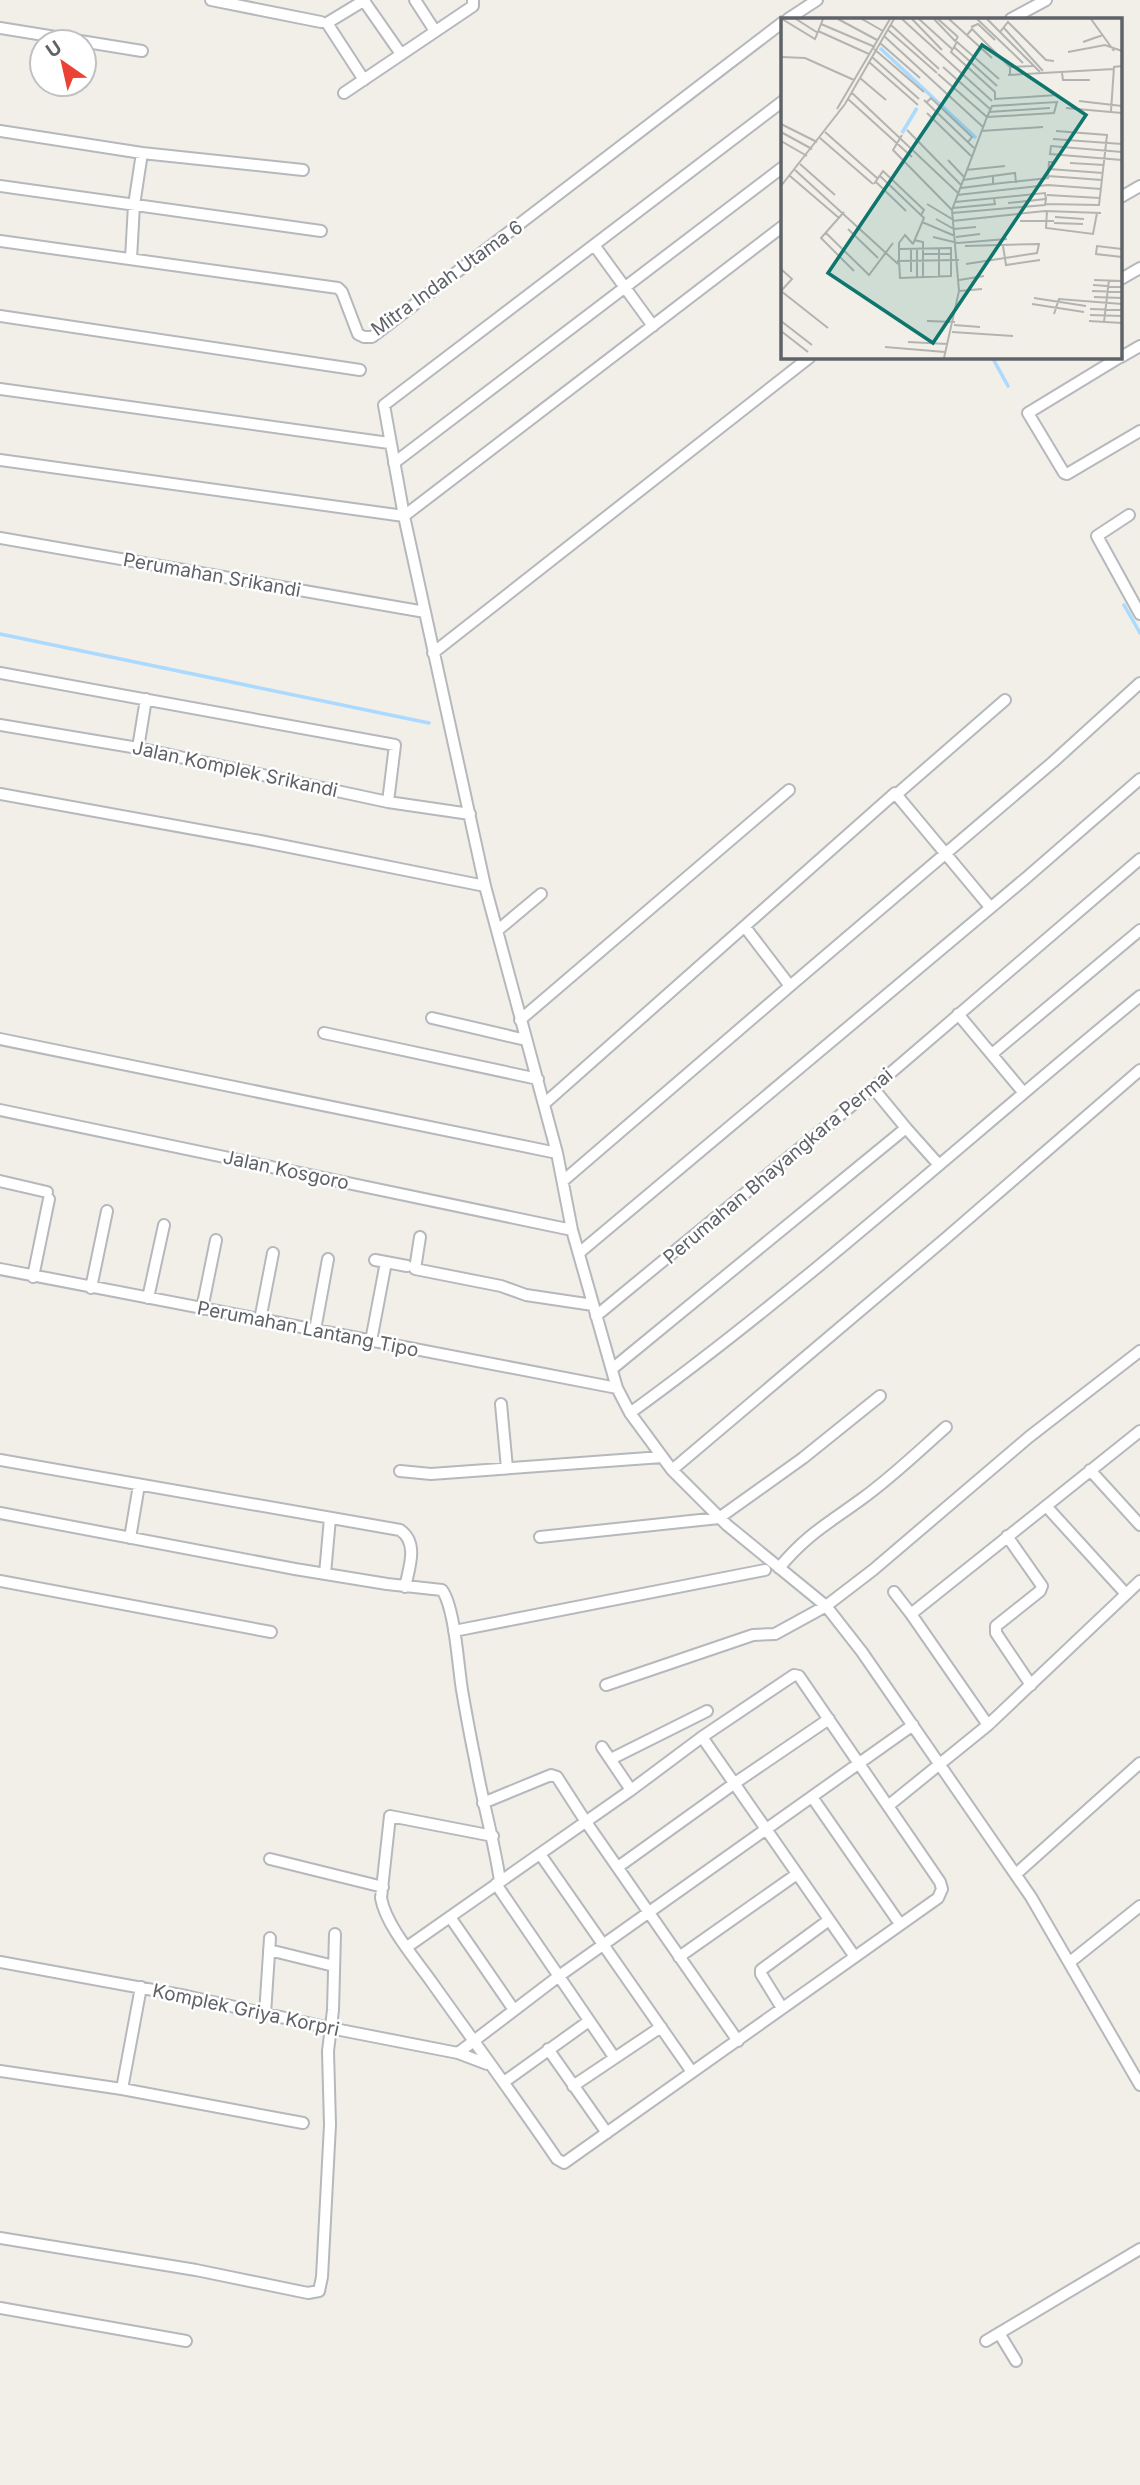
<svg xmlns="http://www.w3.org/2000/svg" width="1140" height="2485" font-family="Inter,sans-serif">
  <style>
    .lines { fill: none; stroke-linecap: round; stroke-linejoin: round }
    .stream { stroke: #aadaff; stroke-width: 3.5 }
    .minor-casing { stroke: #b5b8bc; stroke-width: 14 }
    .minor { stroke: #fff; stroke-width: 10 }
    .labels { text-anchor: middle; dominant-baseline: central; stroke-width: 5; stroke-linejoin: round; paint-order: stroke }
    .street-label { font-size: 19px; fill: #5f6368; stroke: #fff }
    .inset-river { fill: none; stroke: #aadaff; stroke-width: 3.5 }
    .inset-road { fill: none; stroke: #b3b3b1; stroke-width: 2 }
    .view { fill: #0f766e; fill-opacity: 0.15; stroke: #0f766e; stroke-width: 3.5 }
    .inset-edge { fill: none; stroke: #5f6368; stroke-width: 3.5 }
  </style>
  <rect width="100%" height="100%" fill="#f1efe8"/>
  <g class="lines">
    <path class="stream" d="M 992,357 L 1008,386
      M 1124,605 L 1140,633
      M 0,634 L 429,723"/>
    <g class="minor-casing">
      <path id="minor" d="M 211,0 L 321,22
        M 415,0 L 435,31
        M 364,1 L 401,54
        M 788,19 L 817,0
        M 1011,19 L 1046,0
        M 0,28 L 142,51
        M 364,80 L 327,23 L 365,0
        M 344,93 L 473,6 L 473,0
        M 0,131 L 142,153 L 303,170
        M 0,186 L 321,231
        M 1121,197 L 1140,186
        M 783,226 L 404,516 L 485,886 L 557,1153 L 572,1230 L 617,1388 L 630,1413 L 672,1470 L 727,1525 L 826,1606 L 862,1652 L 1031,1897 L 1140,2085
        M 0,241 L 338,288 L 342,292 L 358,334 L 364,337 L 372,337 L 783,22
        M 594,245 L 653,326
        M 131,259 L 134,205 L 142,153
        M 1121,279 L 1140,268
        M 0,316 L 360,370
        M 1120,357 L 1028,413 L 1064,473 L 1067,474 L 1140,431
        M 1121,357 L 1140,346
        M 0,389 L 389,443
        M 0,460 L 404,516 L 384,405 L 783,101
        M 394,463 L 783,167
        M 1129,515 L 1097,536 L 1140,614
        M 0,538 L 425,612
        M 433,653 L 810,357
        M 0,673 L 395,745 L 388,802
        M 0,725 L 138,748 L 388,802 L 470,814
        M 138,748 L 146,699
        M 0,794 L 260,841 L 485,886
        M 897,794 L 1005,700
        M 498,930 L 541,894
        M 790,986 L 1053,762 L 1140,683
        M 958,1014 L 1023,1092
        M 432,1018 L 526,1040
        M 520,1020 L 789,790
        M 324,1033 L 538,1079
        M 0,1039 L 557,1153
        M 992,1054 L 1140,930
        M 544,1104 L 895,793 L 990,907
        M 0,1110 L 572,1230
        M 906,1128 L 939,1165
        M 0,1181 L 47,1192
        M 563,1181 L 790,986 L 745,927
        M 420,1237 L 415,1269 L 501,1286 L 526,1295 L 593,1305
        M 579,1253 L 1026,878 L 1140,779
        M 375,1260 L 407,1266
        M 0,1269 L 617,1388
        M 33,1277 L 49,1199
        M 91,1288 L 107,1211
        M 148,1298 L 164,1225
        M 202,1309 L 216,1240
        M 596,1316 L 873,1088 L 1140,859
        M 260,1320 L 273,1253
        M 315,1330 L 328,1259
        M 371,1341 L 386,1262
        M 612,1369 L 906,1128 L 873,1088
        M 501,1404 L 507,1468
        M 630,1413 C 808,1284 970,1135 1140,996
        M 0,1460 L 400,1530 C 419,1543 409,1568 405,1587
        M 672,1470 L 946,1238 L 1140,1070
        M 1090,1470 L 1140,1525
        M 400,1471 L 431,1474 L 662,1457
        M 1046,1506 L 1126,1594
        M 0,1513 L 295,1569 L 387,1584 L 442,1590 C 455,1608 458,1666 462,1690 C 466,1713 470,1736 475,1759 C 482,1800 494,1840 500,1881
        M 1007,1536 L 1042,1586 L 1040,1591 L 996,1626 L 996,1633 L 1031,1685
        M 540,1537 L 719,1518 L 803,1458 L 880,1396
        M 130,1538 L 139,1485
        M 779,1568 C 807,1534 829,1523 863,1498 C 892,1477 919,1451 946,1427
        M 325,1574 L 330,1518
        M 0,1581 L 271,1632
        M 894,1592 L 911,1614 L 1140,1431
        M 454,1631 L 765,1570
        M 606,1685 L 753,1635 L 775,1634 L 826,1606 L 873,1570 L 1029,1437 L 1140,1351
        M 988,1725 L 1140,1581
        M 702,1737 L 855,1957
        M 602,1747 L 631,1790
        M 611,1759 L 707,1711
        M 812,1797 L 900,1924
        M 483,1803 L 551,1775 L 557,1777 L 586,1822 L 738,2041
        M 888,1806 L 988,1725 L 911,1614
        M 540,1854 L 692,2072
        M 270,1859 L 383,1887
        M 618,1867 L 735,1783 L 829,1719
        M 1016,1874 L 1140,1763
        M 496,1884 L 614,2057
        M 450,1917 L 514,2010
        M 407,1947 L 631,1790 L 702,1737 L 794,1675 L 799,1676 L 940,1882 L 942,1889 L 938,1898 L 564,2163 L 557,2159 C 517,2100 475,2043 433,1984 C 417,1961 386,1926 381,1898 L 390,1816 L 493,1836
        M 269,1950 L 334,1966
        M 679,1957 L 797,1874
        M 0,1962 L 186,1996 L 330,2028 L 458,2053 L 487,2064
        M 1070,1962 L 1140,1906
        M 782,2008 L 761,1974 L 761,1970 L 829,1920
        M 265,2014 L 270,1938
        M 548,2049 L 607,2133
        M 458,2053 L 559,1976 L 913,1725
        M 0,2071 L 122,2089 L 303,2123
        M 504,2082 L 589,2021
        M 573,2086 L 661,2027
        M 122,2089 L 141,1987
        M 0,2238 L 196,2270 L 308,2293 L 319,2291 L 322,2277 L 330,2125 L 328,2051 L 333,2010 L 335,1934
        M 0,2308 L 186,2341
        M 999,2333 L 1016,2361
        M 986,2341 L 1140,2249"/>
    </g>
    <use href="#minor" class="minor"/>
  </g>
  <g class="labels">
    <g class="street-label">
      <text transform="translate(447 278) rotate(-36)">Mitra Indah Utama 6</text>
      <text transform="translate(212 575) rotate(10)">Perumahan Srikandi</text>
      <text transform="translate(235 769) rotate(12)">Jalan Komplek Srikandi</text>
      <text transform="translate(778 1166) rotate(-40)">Perumahan Bhayangkara Permai</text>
      <text transform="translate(286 1170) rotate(12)">Jalan Kosgoro</text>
      <text transform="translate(308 1329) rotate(11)">Perumahan Lantang Tipo</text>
      <text transform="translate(246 2010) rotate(12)">Komplek Griya Korpri</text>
    </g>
  </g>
  <g transform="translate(781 18)">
    <rect width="341" height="341" fill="#f1efe8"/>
    <path class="inset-river" d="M 99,30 L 195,120M 121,115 L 136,90"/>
    <path class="inset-road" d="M 1,1 L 34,21 L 42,1M 15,1 L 37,15M 57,1 L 96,22M 81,1 L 102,13M 121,1 L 211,83M 131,1 L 161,32M 138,1 L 171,31M 153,1 L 174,23 L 177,19M 157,1 L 177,19M 168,1 L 211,40M 196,1 L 242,45M 206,1 L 259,54M 310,1 L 333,33M 40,6 L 94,29M 110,7 L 158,51M 194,8 L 190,9 L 197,6 L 214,22M 223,10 L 262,53M 107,12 L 156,55M 37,13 L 88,36M 219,14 L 227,4 L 265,42 L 273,43M 186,17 L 191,11 L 229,49M 103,18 L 202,109M 302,24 L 322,17M 99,25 L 139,60M 173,29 L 216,68M 93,31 L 143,74M 287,34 L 324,27 L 341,33M 0,39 L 24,40 L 73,62M 91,39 L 138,81M 88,44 L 137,87M 162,49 L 209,91M 281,55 L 282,62 L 309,62M 157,56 L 206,99 L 211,88 L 276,84 L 273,95 L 206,99 L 171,192 L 178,273 L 163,340M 227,57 L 333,51M 229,57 L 229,49 L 252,48M 79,60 L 105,82M 218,61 L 176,24 L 170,34 L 214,74 L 214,81 L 276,77M 70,74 L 177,175M 67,81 L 131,139M 143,82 L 193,130M 298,83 L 341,88M 146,84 L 150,80 L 191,119 L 187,124M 285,90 L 341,95M 56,91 L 109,1M 330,93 L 333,49 L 341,48M 208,94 L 269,90M 146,95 L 190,138M 0,106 L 36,124M 126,112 L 180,167M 200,113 L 262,109M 0,114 L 31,131M 44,114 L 96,160M 121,117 L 112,132 L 171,192M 39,120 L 92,166M 272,121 L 341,126M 0,123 L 26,138M 341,134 L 270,128 L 269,136 L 341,142M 167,142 L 183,159M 289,145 L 323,147M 19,146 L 54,177M 268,151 L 322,155M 14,152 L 117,246M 185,152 L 224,148M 98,157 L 143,200 L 132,226M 9,158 L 58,200M 267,158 L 321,162M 182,162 L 234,155 L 235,165M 95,164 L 125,193M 93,166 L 102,153 L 143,192 L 140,197M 212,166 L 267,160 L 268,144 L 272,144M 0,168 L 64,86 L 113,1M 180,170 L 212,166 L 212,158M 176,177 L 267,167 L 320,171M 266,177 L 319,180M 174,184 L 264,175 L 265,181M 146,186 L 171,201M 264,186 L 318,187 L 326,117 L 275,113M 172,190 L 214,186 L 213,181M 266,193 L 265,210 L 312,216 L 316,195M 63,194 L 40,220 L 73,253M 171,195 L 264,187 L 265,181 L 227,185M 274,199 L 303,201M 155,201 L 173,211 L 195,209M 171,203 L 264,193 L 320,195M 239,203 L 273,203M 141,204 L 174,218M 273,205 L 302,206M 67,211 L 97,240M 45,215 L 88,257 L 112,225M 152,219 L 177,225 L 226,221M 175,219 L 199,216M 133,222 L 142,224 L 142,260M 184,228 L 258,226 L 256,235 L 185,246M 222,228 L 225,247 L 259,242M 130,230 L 130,254M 136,230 L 136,260M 158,230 L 158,259M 118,231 L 170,230 L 170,258 L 119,260 L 118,243 L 118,225 L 124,217 L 132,226M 341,231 L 316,228 L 315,236 L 341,239M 142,236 L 170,236M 116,243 L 178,242M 0,251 L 11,261 L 0,273M 178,262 L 203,258M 313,262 L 341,263M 312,267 L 341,269M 0,273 L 47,310M 178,273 L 201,271M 311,273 L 341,274M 313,279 L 341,280M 253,280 L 305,288M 251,286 L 303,294M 309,291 L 341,292M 273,296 L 278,281 L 341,286M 309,297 L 341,298M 0,303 L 31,327M 146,303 L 174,304M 308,303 L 341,305M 323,304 L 328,262M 173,307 L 199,309M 0,313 L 27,334M 171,314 L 232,318M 127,324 L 167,326M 104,329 L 164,334"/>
    <path class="view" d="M 201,27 L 305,97 L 152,325 L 47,255 Z"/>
    <rect width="341" height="341" class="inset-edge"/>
  </g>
  <g transform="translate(63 63) rotate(326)"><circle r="33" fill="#ffffff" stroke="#bfc1c3" stroke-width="2"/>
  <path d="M0-5L12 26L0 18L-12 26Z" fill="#ea4335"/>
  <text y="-10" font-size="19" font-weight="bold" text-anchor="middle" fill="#5f6368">U</text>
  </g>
</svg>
